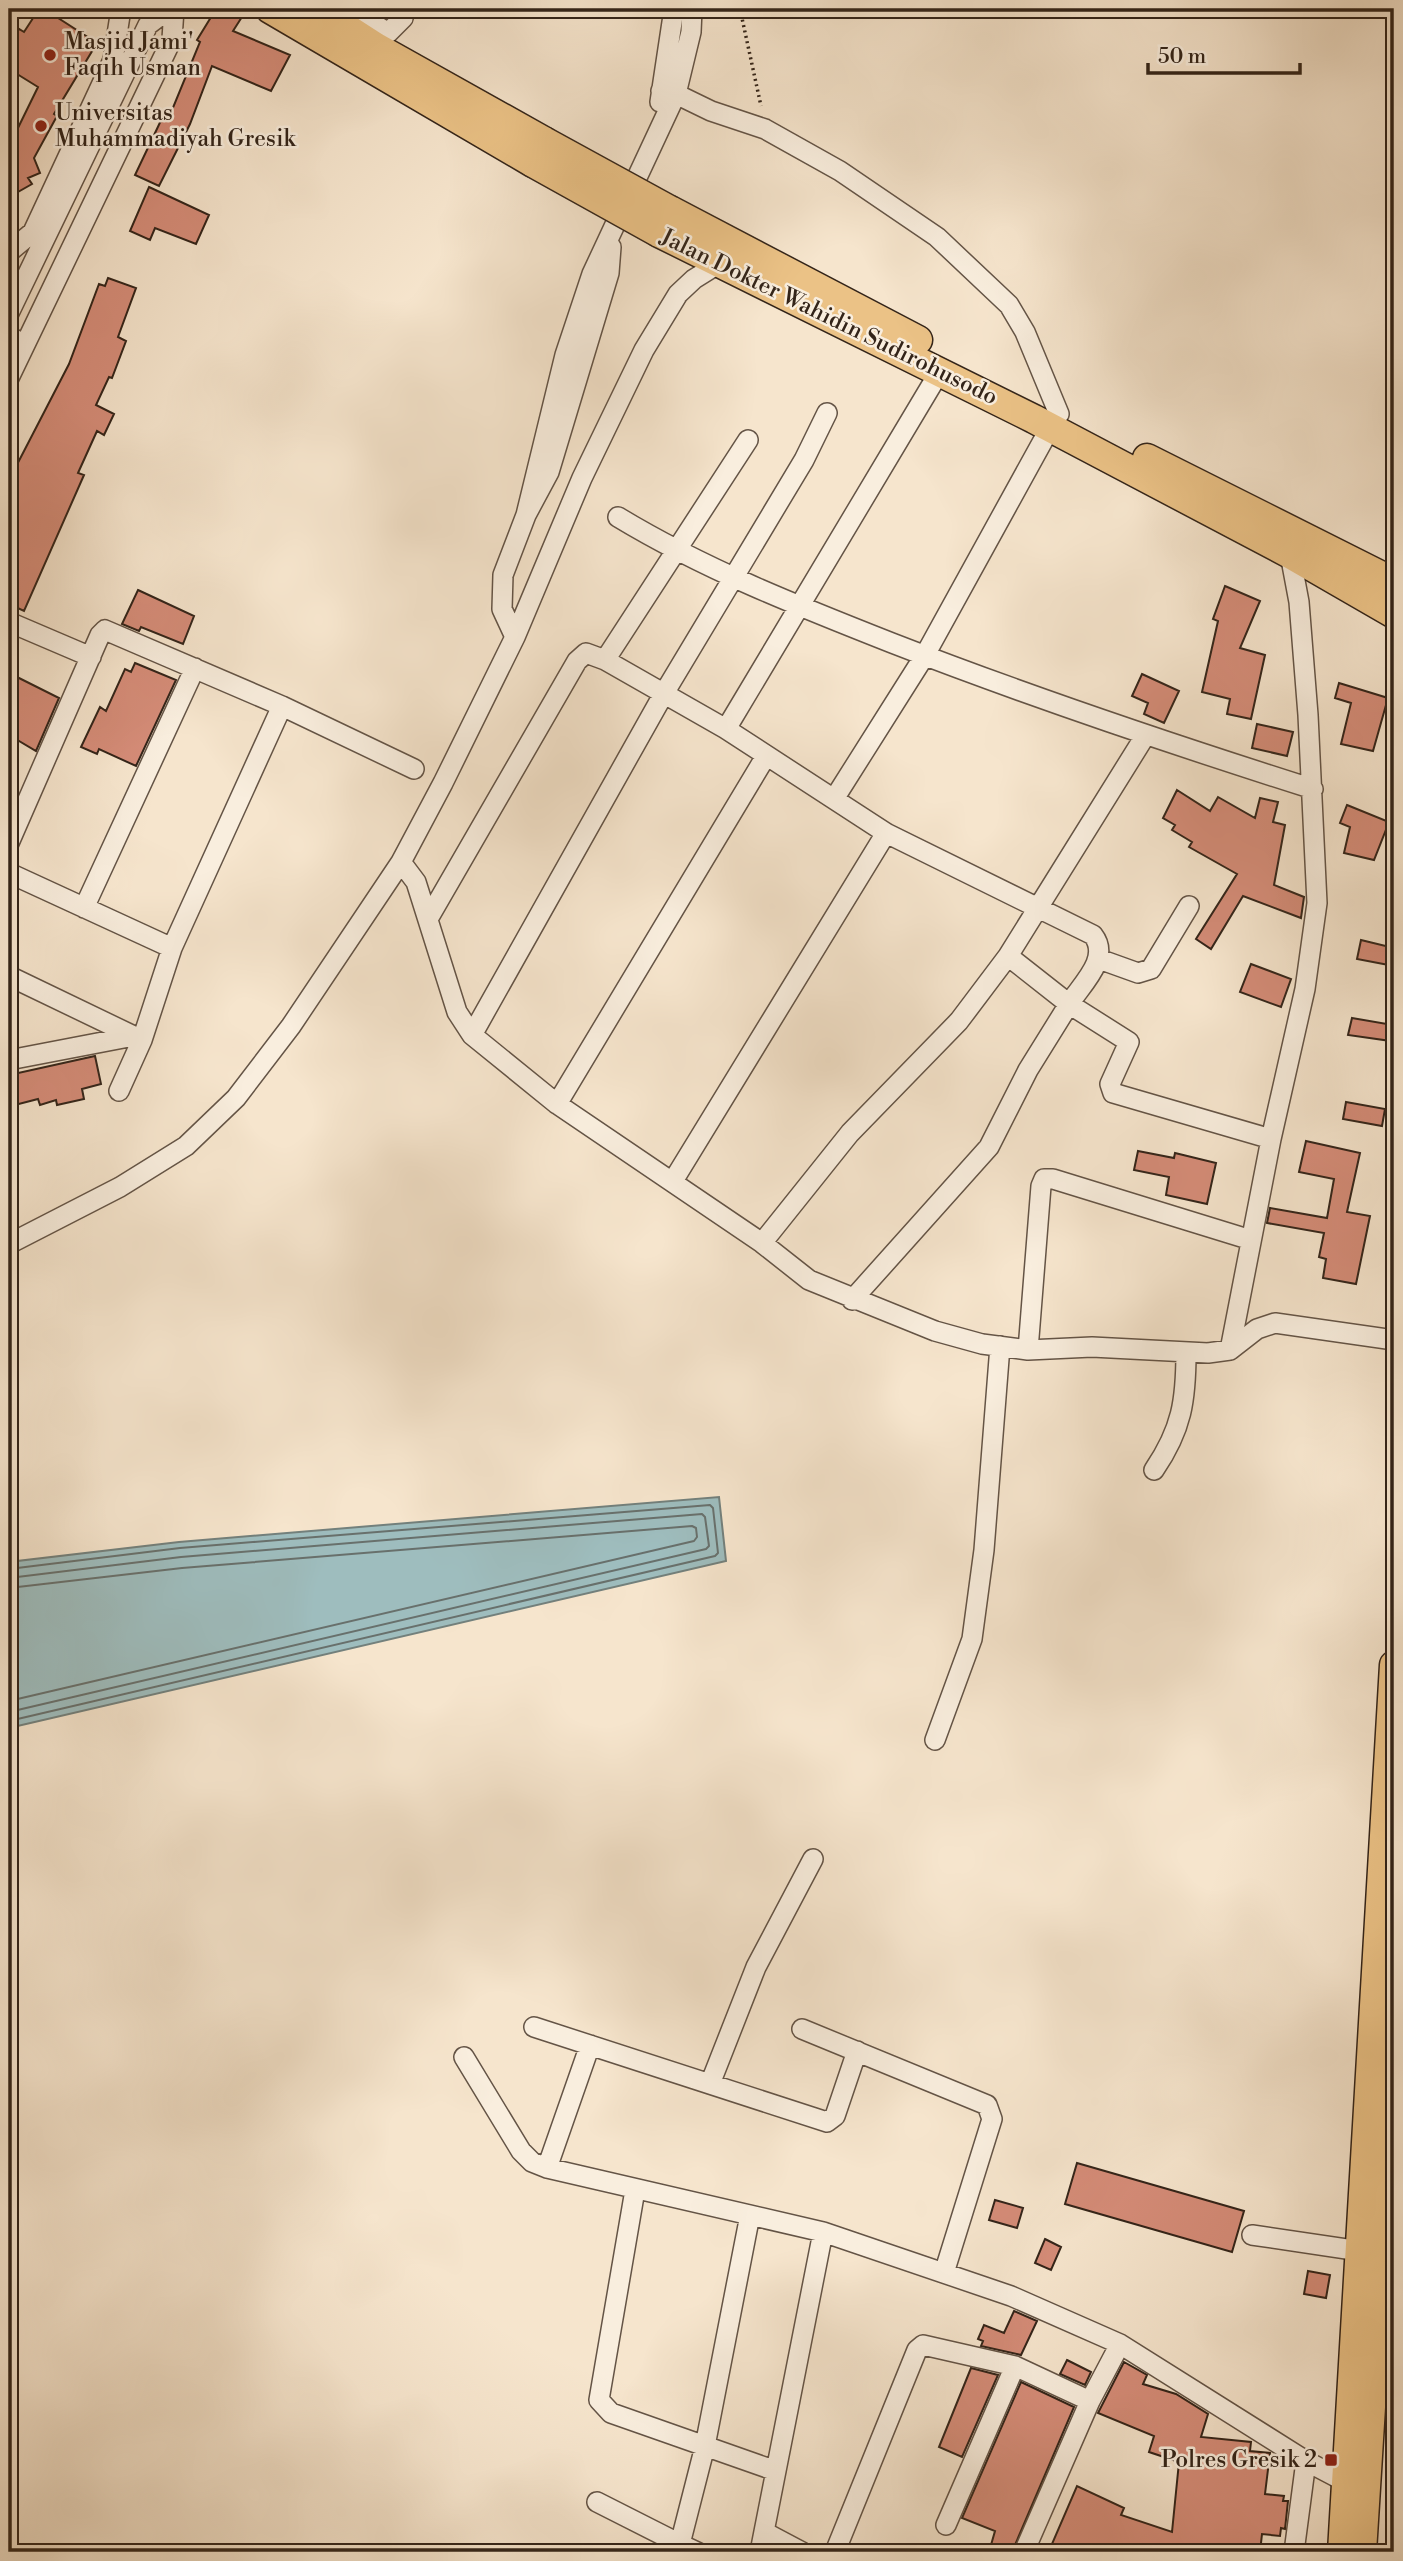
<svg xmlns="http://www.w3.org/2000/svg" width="1403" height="2561" font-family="'Libre Bodoni',serif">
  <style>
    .water { fill: #9ebdbe; stroke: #73807c; stroke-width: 2 }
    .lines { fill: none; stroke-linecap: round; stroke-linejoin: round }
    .shore { stroke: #68706c; stroke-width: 2 }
    .building { fill: #d58c78; stroke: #332419; stroke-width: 2 }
    .minor-casing { stroke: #645446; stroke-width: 22 }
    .highway-casing { stroke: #332419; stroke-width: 31 }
    .path { stroke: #332419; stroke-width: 3.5; stroke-dasharray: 2 3.5; stroke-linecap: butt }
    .minor { stroke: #f9eede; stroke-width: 19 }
    .highway { stroke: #ebc286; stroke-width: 28 }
    .highway-bridge-casing { stroke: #332419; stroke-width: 31; stroke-linecap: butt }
    .highway-bridge { stroke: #ebc286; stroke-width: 28 }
    .poi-dot { fill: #8f2418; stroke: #f9eede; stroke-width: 2.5 }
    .labels { text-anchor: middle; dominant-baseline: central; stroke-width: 5; stroke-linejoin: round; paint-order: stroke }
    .poi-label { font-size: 23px; fill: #332419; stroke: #f9eede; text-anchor: start }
    .street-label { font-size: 23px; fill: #332419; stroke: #f9eede }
  </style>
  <rect width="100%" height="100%" fill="#f6e5cd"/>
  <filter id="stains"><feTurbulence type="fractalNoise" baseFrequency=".00286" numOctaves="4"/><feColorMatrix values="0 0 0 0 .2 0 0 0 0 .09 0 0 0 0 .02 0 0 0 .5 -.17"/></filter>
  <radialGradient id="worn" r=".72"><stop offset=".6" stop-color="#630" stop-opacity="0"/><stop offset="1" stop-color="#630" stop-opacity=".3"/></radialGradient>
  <path class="water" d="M 719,1497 L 726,1561 L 9,1728 L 9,1562 L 179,1542 Z"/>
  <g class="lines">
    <path class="shore" d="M 9,1569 L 180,1548 L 710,1505 L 713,1508 L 718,1553 L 715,1556 L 9,1721
      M 9,1578 L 181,1557 L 702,1514 L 705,1517 L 709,1546 L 706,1549 L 9,1712
      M 9,1588 L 182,1568 L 692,1526 L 696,1528 L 697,1537 L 694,1541 L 9,1701"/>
  </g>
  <path class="building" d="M 39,9 L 44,9 L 97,43 L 54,114 L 57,116 L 34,158 L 40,173 L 28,178 L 32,184 L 9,197 L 9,140 L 14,136 L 38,87 L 9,69 L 9,46 L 19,29 L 24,32 Z
    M 216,9 L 247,9 L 233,31 L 290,55 L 271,91 L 212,66 L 190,124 L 159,186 L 135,175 L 165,112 L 170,115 L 200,42 L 197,40 Z
    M 149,187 L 209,215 L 196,244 L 155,228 L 150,240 L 130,231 Z
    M 108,278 L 136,288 L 118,337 L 126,341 L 112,378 L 109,377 L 96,405 L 114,414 L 104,435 L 97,431 L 78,473 L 84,475 L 24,611 L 9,604 L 9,480 L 69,364 L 99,284 L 105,286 Z
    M 1225,586 L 1260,601 L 1240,648 L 1265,655 L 1251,719 L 1227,714 L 1230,699 L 1202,692 L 1218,621 L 1213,619 Z
    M 138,590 L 194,616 L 183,644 L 141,627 L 139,631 L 122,624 Z
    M 135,663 L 176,680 L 136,766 L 99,749 L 97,754 L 81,747 L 100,707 L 106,711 L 125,669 L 131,672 Z
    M 9,673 L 59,698 L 36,751 L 9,735 Z
    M 1142,674 L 1179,691 L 1164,723 L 1144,714 L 1148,703 L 1132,696 Z
    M 1339,683 L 1388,698 L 1373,751 L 1341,744 L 1351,703 L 1335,698 Z
    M 1257,724 L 1293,732 L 1287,756 L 1252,748 Z
    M 1177,790 L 1210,811 L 1218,797 L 1255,818 L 1260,798 L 1278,802 L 1273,822 L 1285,825 L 1274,885 L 1304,897 L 1301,918 L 1243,896 L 1211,949 L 1196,939 L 1237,874 L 1189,847 L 1192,842 L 1172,830 L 1175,825 L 1163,818 Z
    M 1347,805 L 1389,822 L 1374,860 L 1344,853 L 1350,827 L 1340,823 Z
    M 1361,940 L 1394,948 L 1394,966 L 1357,959 Z
    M 1251,964 L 1291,979 L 1281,1007 L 1240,992 Z
    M 1352,1018 L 1393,1025 L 1391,1041 L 1348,1035 Z
    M 95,1056 L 101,1084 L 82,1089 L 84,1099 L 57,1105 L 56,1100 L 40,1105 L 38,1099 L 11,1106 L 9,1075 Z
    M 1346,1102 L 1385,1109 L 1382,1126 L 1343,1119 Z
    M 1306,1141 L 1360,1153 L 1347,1212 L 1370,1216 L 1356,1284 L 1323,1278 L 1326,1259 L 1319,1257 L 1324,1233 L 1267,1223 L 1270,1208 L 1327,1218 L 1334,1179 L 1299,1172 Z
    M 1138,1151 L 1174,1158 L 1175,1153 L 1216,1163 L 1207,1204 L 1166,1195 L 1169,1177 L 1134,1170 Z
    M 1077,2163 L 1244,2211 L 1232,2252 L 1065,2204 Z
    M 995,2200 L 1023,2208 L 1017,2228 L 989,2220 Z
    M 1045,2239 L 1061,2247 L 1051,2270 L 1035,2263 Z
    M 1308,2271 L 1330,2275 L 1326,2298 L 1304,2294 Z
    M 1014,2311 L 1037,2321 L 1021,2355 L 981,2346 L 983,2341 L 978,2339 L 984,2325 L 1004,2333 Z
    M 1067,2360 L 1091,2372 L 1085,2385 L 1060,2374 Z
    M 1124,2362 L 1147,2375 L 1143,2384 L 1176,2394 L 1208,2414 L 1201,2437 L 1251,2442 L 1250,2451 L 1270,2453 L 1265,2494 L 1284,2496 L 1283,2501 L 1288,2501 L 1285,2529 L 1281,2528 L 1280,2536 L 1262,2534 L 1260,2552 L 1071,2552 L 1052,2544 L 1077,2486 L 1124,2508 L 1121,2515 L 1172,2532 L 1179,2462 L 1149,2452 L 1154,2436 L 1098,2413 Z
    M 971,2368 L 998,2375 L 962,2457 L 939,2447 Z
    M 1021,2382 L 1074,2407 L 1012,2552 L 989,2552 L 995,2531 L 962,2518 Z"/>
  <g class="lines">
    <g class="minor-casing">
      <path id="minor" d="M 351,9 L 388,33 L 403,18 L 398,9
        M 661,91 L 676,94 L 711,111 L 765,129 L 840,171 L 937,237 L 1009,305 L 1025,332 L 1059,414
        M 660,102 L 674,9
        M 9,252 L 33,232 L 113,60 L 121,9
        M 9,313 L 148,25 L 169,9
        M 9,336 L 24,345
        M 9,378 L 172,39 L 174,9
        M 748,440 L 605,660 L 726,729 L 886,833 L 1093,935 C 1111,958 1082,984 1069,1004 L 1129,1042 L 1110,1084 L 1113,1093 L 1271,1139
        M 526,515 L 565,355 L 592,274 L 676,94 L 691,32 L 692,9
        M 618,517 C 704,569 798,606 892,643 C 1031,697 1171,744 1313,789
        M 9,622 L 91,657
        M 515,637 L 502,609 L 503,575 L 526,515 L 549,472 L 609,273 L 611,247
        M 726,729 L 940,371
        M 834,799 L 925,655 L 1050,428
        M 9,843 L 100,635 L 105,630 L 282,706 L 414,769
        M 401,862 L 416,882 L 457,1012 L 472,1035 L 557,1104 L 762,1243 L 809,1280 L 935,1331 L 982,1344 L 1028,1350 L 1092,1347 L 1208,1353 L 1230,1350 L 1257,1329 L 1275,1323 L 1394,1340
        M 9,873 L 172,948
        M 84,908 L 195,668
        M 428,919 L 577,661 L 586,653 L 605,660
        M 1099,959 L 1138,973 L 1151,969 L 1189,906
        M 9,976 L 142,1040
        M 472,1035 L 663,695 L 804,460 L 827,413
        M 9,1060 L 134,1036
        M 119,1091 L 142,1040 L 172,948 L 282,706
        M 557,1104 L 766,756
        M 673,1181 L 886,833
        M 762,1243 L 850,1133 L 959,1021 L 1008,956 L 1145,736
        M 9,1244 L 120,1187 L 186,1146 L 236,1098 L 291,1026 L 401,862 L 443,783 L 515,637 L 582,478 L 644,350 L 678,294 L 694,279 L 718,264
        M 852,1300 L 989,1147 L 1028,1070 L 1069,1004 L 1008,956
        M 1028,1350 L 1041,1186 L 1044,1179 L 1053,1179 L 1251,1240
        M 1230,1350 L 1271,1139 L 1305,989 L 1317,903 L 1308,715 L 1299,602 L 1290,554
        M 1154,1470 C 1182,1429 1186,1400 1186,1352
        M 935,1740 L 972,1639 L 984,1550 L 1000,1346
        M 534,2027 L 827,2122 L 835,2116 L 857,2051
        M 802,2029 L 987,2105 L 992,2119 L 944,2273
        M 464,2057 L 521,2151 L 532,2162 L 547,2168 L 823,2232 L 1011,2296 L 1120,2344 L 1306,2461 L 1346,2482
        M 710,2084 L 756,1967 L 813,1859
        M 547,2168 L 590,2045
        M 635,2190 L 599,2400 L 611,2413 L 776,2471
        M 1252,2235 L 1360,2251
        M 597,2502 L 680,2544 L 705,2446 L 750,2215
        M 946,2525 L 1015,2366
        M 766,2533 L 802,2552
        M 680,2544 L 697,2552
        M 760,2552 L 823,2232
        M 835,2552 L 917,2350 L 923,2345 L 1015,2366 L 1090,2401
        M 1024,2552 L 1090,2401 L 1120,2344
        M 1294,2552 L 1306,2461"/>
    </g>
    <g class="highway-casing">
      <path id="highway" d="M 270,9 L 533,163
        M 317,9 L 376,47 L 544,141
        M 670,210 L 918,340
        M 659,233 L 1034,419 L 1290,554 L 1394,614
        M 1147,458 L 1394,582
        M 1342,2552 L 1394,1665
        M 1362,2552 L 1394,2037"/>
    </g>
    <path class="path" d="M 740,9 L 761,106"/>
    <use href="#minor" class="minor"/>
    <use href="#highway" class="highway"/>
    <g class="highway-bridge-casing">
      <path id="highway-bridge" d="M 544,141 L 670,210
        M 533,163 L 659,233"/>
    </g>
    <use href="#highway-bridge" class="highway-bridge"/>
  </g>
  <g class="poi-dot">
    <circle cx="50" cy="55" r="7"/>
    <circle cx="41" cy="126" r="7"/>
    <rect x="1324" y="2453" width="14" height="14" rx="3.5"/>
  </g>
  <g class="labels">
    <g class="poi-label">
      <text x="64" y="42">Masjid Jami'<tspan x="64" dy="26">Faqih Usman</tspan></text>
      <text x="55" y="113">Universitas<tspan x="55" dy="26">Muhammadiyah Gresik</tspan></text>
      <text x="1317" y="2460" text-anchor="end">Polres Gresik 2</text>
    </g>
    <g class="street-label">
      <text transform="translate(829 317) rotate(26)">Jalan Dokter Wahidin Sudirohusodo</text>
    </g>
  </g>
  <rect width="1403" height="2561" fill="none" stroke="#f6e5cd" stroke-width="35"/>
  <rect x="10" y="10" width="1382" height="2540" fill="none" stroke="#332419" stroke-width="3.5"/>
  <rect x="18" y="18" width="1368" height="2526" fill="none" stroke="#332419" stroke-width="2"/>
  <path d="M1148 63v10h152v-10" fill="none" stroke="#332419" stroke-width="3.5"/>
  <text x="1158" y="63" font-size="21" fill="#332419" stroke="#f9eede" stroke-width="5" paint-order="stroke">50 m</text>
  <rect width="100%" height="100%" filter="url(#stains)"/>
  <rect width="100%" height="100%" fill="url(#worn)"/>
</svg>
